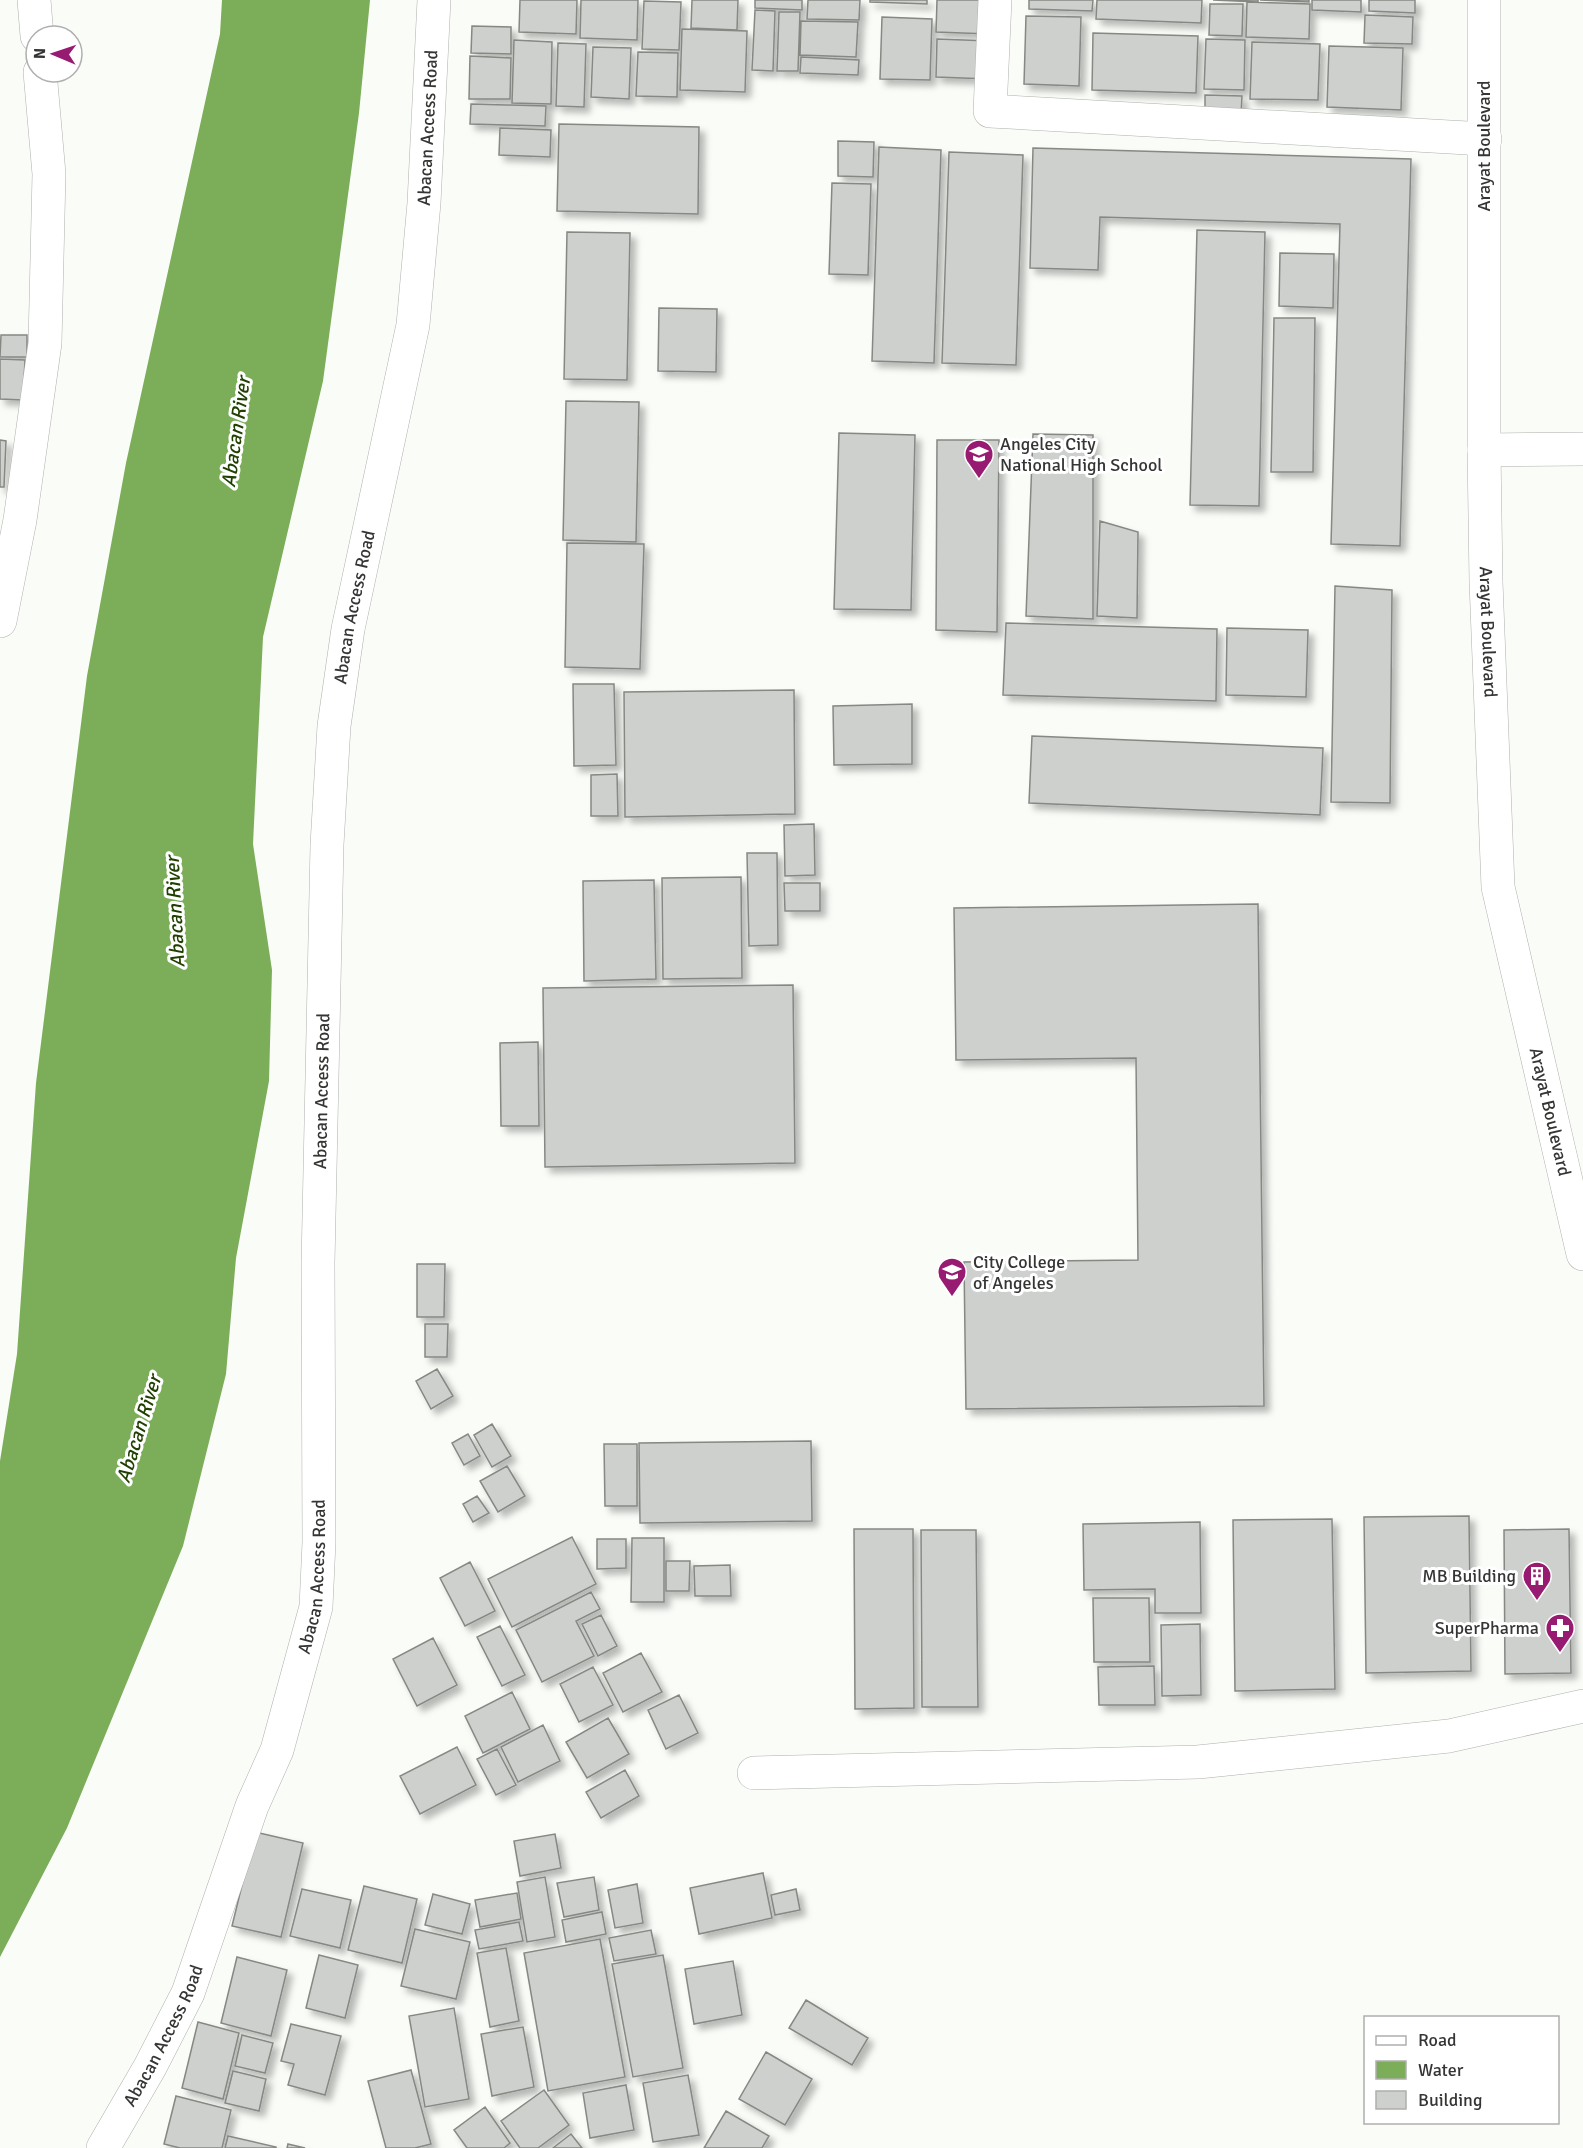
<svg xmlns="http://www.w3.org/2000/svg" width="1583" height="2148" font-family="Signika,sans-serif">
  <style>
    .water { fill: #7cad59 }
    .building { fill: #cdd0cc; stroke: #868884; stroke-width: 1.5; filter: url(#shadow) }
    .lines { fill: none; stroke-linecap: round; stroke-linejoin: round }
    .street-casing { stroke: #aeb1ad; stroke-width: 34 }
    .secondary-casing { stroke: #aeb1ad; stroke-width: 34 }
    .street { stroke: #fff; stroke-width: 33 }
    .secondary { stroke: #fff; stroke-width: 33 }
    .labels { text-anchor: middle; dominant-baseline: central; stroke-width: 6; stroke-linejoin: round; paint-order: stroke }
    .street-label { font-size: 18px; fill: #353634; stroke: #fff }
    .poi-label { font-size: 18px; fill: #353634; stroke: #fff; text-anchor: start }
    .water-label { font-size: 20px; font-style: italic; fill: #214102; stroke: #fff }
  </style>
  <defs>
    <filter id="shadow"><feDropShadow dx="5.5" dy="5.5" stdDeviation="3" flood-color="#0004"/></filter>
  </defs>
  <rect width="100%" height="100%" fill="#f9fcf7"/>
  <path class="water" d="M 222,0 L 370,0 L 359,113 L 323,381 L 263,637 L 253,844 L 272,970 L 269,1081 L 236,1258 L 226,1374 L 183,1546 L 67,1828 L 0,1957 L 0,1461 L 17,1354 L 36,1083 L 87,676 L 126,463 L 220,34 Z"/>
  <path class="building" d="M 520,0 L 577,0 L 576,34 L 519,32 Z
    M 581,0 L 638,0 L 637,40 L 580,38 Z
    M 692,0 L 738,0 L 737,30 L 691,28 Z
    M 755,0 L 802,0 L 802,10 L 755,8 Z
    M 808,0 L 860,0 L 859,20 L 807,19 Z
    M 870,0 L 927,0 L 927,4 L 870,2 Z
    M 937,0 L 990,0 L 989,34 L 936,32 Z
    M 1029,0 L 1093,0 L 1092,11 L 1029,9 Z
    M 1097,0 L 1202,0 L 1201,23 L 1096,19 Z
    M 1213,0 L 1258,0 L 1258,2 Z
    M 1260,0 L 1309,0 L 1309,2 Z
    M 1312,0 L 1361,0 L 1361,12 L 1312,10 Z
    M 1369,0 L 1415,0 L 1415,13 L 1369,11 Z
    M 644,1 L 681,2 L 679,50 L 642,49 Z
    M 1247,2 L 1310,4 L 1309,39 L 1246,37 Z
    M 1210,4 L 1243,4 L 1242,36 L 1209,35 Z
    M 755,10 L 775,11 L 773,71 L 752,70 Z
    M 779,12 L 800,12 L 798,71 L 777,71 Z
    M 1365,15 L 1413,17 L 1412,44 L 1364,43 Z
    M 1026,16 L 1081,17 L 1079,86 L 1024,84 Z
    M 882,17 L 932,19 L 930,80 L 880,79 Z
    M 801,21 L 858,22 L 856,57 L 800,55 Z
    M 472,26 L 511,27 L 511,54 L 471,53 Z
    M 682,29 L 747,31 L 745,92 L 680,90 Z
    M 1093,33 L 1198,36 L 1196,93 L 1092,90 Z
    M 937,39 L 990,41 L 989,79 L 936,77 Z
    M 1206,39 L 1245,40 L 1244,90 L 1204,89 Z
    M 514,40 L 552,42 L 551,104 L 512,103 Z
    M 1252,42 L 1320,44 L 1318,100 L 1250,99 Z
    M 558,43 L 586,44 L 584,107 L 556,106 Z
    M 1329,46 L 1403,48 L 1401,110 L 1327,107 Z
    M 593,47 L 631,48 L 629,99 L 591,97 Z
    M 638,52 L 678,53 L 677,97 L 636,96 Z
    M 470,56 L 511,58 L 510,99 L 469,99 Z
    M 801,57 L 859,60 L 858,75 L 800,73 Z
    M 1205,95 L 1242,96 L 1241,115 L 1205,114 Z
    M 471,104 L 546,106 L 545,126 L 470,124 Z
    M 559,124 L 699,127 L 698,214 L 557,211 Z
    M 500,128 L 551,130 L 550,157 L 499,155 Z
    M 838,141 L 874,142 L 873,177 L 838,176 Z
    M 879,147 L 941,150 L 934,363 L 872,361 Z
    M 1033,148 L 1411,159 L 1400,546 L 1331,544 L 1340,224 L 1100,217 L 1098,270 L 1030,268 Z
    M 949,152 L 1023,155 L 1016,365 L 942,363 Z
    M 832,183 L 871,184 L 868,275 L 829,274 Z
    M 1197,230 L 1265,232 L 1259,506 L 1190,505 Z
    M 567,232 L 630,233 L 627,380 L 564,379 Z
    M 1280,253 L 1334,254 L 1333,308 L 1279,306 Z
    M 659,308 L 717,309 L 716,372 L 658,371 Z
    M 1274,318 L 1315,318 L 1313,472 L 1271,472 Z
    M 1,335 L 27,335 L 27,357 L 0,357 Z
    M 0,359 L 25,360 L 23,400 L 0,399 Z
    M 566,401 L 639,402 L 636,542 L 563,540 Z
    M 839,433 L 915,435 L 911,610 L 834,609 Z
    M 1033,434 L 1093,435 L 1093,619 L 1026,616 Z
    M 0,440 L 6,441 L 4,487 L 0,487 Z
    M 937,440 L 999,440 L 997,632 L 936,630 Z
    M 1100,521 L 1138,532 L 1137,618 L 1097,616 Z
    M 567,543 L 644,544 L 640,669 L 565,667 Z
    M 1335,586 L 1392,590 L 1390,803 L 1331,802 Z
    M 1006,623 L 1217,629 L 1216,701 L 1003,695 Z
    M 1227,628 L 1308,630 L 1306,697 L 1226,695 Z
    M 573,684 L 614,684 L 616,765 L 574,766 Z
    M 794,690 L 795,814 L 625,817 L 624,692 Z
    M 912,704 L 912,764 L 834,765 L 833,706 Z
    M 1032,736 L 1323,748 L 1320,815 L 1029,803 Z
    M 617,774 L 618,816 L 591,816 L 591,775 Z
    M 814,824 L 815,875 L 785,876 L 784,825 Z
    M 747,853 L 777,853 L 778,945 L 749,946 Z
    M 741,877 L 742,978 L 663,979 L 662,878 Z
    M 654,880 L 656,979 L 584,981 L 583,881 Z
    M 784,883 L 820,883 L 820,911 L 785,911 Z
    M 1258,904 L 1264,1406 L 966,1409 L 964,1262 L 1138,1260 L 1136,1058 L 956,1060 L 954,908 Z
    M 793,985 L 795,1163 L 545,1167 L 543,988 Z
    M 538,1042 L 539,1126 L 501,1126 L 500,1043 Z
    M 417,1264 L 445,1264 L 444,1317 L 417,1317 Z
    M 425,1324 L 448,1324 L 447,1357 L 425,1357 Z
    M 437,1369 L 453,1396 L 431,1409 L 416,1381 Z
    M 492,1424 L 511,1456 L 492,1467 L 474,1435 Z
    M 468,1434 L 480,1456 L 464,1465 L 452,1443 Z
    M 811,1441 L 812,1521 L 640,1523 L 639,1443 Z
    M 604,1444 L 637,1444 L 637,1506 L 605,1506 Z
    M 507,1466 L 525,1496 L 498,1512 L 480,1481 Z
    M 477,1496 L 489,1513 L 473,1522 L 463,1504 Z
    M 1469,1516 L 1471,1671 L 1366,1673 L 1364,1517 Z
    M 1332,1519 L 1335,1689 L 1235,1691 L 1233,1520 Z
    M 1200,1522 L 1201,1613 L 1155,1613 L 1155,1589 L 1084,1590 L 1083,1524 Z
    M 854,1529 L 913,1529 L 914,1708 L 855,1709 Z
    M 1569,1529 L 1571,1673 L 1505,1674 L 1504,1530 Z
    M 921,1530 L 976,1530 L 978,1707 L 922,1707 Z
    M 572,1537 L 596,1584 L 512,1627 L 488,1579 Z
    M 632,1538 L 664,1538 L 664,1602 L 631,1602 Z
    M 597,1539 L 626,1539 L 626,1568 L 597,1569 Z
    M 666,1561 L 690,1561 L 689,1591 L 666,1591 Z
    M 470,1562 L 495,1611 L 465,1626 L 440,1578 Z
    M 730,1565 L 731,1596 L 695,1596 L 694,1566 Z
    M 591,1592 L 600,1609 L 576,1621 L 594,1656 L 542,1682 L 516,1630 Z
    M 1093,1598 L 1149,1598 L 1150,1662 L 1094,1662 Z
    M 601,1615 L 617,1646 L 598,1656 L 582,1624 Z
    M 1200,1624 L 1201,1695 L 1162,1696 L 1161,1625 Z
    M 500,1626 L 525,1675 L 502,1686 L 477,1637 Z
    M 433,1638 L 457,1685 L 417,1706 L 393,1659 Z
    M 641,1653 L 662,1692 L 623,1712 L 603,1673 Z
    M 1154,1666 L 1155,1705 L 1099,1705 L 1098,1667 Z
    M 593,1667 L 613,1705 L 579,1722 L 560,1684 Z
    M 512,1692 L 530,1729 L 483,1753 L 465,1716 Z
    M 679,1695 L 698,1733 L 666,1749 L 648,1710 Z
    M 608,1718 L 629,1754 L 587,1778 L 566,1742 Z
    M 543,1725 L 560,1761 L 518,1782 L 501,1747 Z
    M 457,1747 L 476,1785 L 420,1814 L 400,1776 Z
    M 497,1749 L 516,1785 L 496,1795 L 477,1759 Z
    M 625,1770 L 639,1796 L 601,1818 L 586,1792 Z
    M 255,1832 L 303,1843 L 281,1937 L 232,1926 Z
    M 555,1834 L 561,1868 L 520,1876 L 514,1841 Z
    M 763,1873 L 772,1918 L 699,1934 L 690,1888 Z
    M 545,1877 L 555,1937 L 527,1942 L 517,1882 Z
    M 594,1877 L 599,1910 L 564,1917 L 557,1883 Z
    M 637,1884 L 643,1923 L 615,1928 L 608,1890 Z
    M 364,1886 L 417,1899 L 402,1963 L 348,1950 Z
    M 302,1889 L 351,1900 L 340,1948 L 290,1936 Z
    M 796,1889 L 800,1910 L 775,1915 L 771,1895 Z
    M 517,1893 L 521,1919 L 480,1927 L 475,1900 Z
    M 433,1894 L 470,1904 L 462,1934 L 425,1925 Z
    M 602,1912 L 606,1934 L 566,1942 L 562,1920 Z
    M 519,1922 L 523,1941 L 479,1949 L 475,1930 Z
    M 415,1929 L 470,1942 L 456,1999 L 401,1986 Z
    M 651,1930 L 656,1954 L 614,1961 L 609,1938 Z
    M 600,1939 L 625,2077 L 548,2091 L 524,1953 Z
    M 506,1948 L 519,2021 L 490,2027 L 477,1953 Z
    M 319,1955 L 358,1965 L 345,2018 L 306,2008 Z
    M 663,1955 L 683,2068 L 633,2077 L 612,1964 Z
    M 237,1957 L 287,1970 L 271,2036 L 221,2023 Z
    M 733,1961 L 742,2015 L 694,2024 L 685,1969 Z
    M 806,2000 L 868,2038 L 852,2065 L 789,2028 Z
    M 454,2008 L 469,2099 L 425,2107 L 409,2016 Z
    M 198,2022 L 239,2033 L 223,2099 L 182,2088 Z
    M 291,2024 L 341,2036 L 325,2095 L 288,2085 L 294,2064 L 281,2061 Z
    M 523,2027 L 534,2087 L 492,2096 L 481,2034 Z
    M 242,2035 L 273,2043 L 265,2073 L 235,2066 Z
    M 766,2052 L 812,2079 L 785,2125 L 739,2099 Z
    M 411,2070 L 431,2144 L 415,2148 L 386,2148 L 368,2081 Z
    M 233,2071 L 266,2079 L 259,2111 L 225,2103 Z
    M 688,2075 L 699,2135 L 653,2142 L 643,2083 Z
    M 626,2085 L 634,2130 L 590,2138 L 583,2093 Z
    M 544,2090 L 569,2125 L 538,2148 L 520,2148 L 501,2121 Z
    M 176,2096 L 231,2110 L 222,2148 L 180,2148 L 164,2144 Z
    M 485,2107 L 510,2143 L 504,2148 L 467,2148 L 454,2130 Z
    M 726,2111 L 769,2136 L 762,2148 L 704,2148 Z
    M 571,2134 L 582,2148 L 553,2148 Z
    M 228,2136 L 276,2147 L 276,2148 L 225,2148 Z
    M 288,2144 L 305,2148 L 287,2148 Z"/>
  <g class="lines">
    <g class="street-casing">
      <path id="street" d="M 995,0 L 990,111 L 1485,139
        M 754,1773 L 1198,1762 L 1449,1736 L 1583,1706"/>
    </g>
    <g class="secondary-casing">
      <g id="secondary">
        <path d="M 34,0 L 37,36"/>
        <path id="s1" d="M 1484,0 L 1484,450 L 1486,582 L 1498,887 L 1583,1254"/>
        <path d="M 1484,450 L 1583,449"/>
        <path d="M 0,621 L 20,520 L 45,343 L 49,174 L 40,72"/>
        <path id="s2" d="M 103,2148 L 150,2067 L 188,1993 L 252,1806 L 277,1750 L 316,1607 L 319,1542 L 318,1263 L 327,845 L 334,726 L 348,629 L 413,325 L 424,203 L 434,0"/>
      </g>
    </g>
    <use href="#street" class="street"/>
    <use href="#secondary" class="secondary"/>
  </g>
  <defs>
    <g id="school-pin" transform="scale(1.5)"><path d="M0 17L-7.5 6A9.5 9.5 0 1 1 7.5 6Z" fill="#981b72" stroke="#fff"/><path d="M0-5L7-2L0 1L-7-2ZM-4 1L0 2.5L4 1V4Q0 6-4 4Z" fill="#fff"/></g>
    <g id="university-pin" transform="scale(1.5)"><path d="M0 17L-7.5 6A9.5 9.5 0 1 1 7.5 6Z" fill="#981b72" stroke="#fff"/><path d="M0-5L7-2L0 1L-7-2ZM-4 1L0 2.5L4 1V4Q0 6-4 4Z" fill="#fff"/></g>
    <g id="building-pin" transform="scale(1.5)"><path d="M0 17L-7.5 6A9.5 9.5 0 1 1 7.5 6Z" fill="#981b72" stroke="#fff"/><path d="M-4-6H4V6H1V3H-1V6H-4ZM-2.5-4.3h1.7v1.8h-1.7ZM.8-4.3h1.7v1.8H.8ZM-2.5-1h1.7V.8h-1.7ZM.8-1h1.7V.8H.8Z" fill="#fff"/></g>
    <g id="pharmacy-pin" transform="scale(1.5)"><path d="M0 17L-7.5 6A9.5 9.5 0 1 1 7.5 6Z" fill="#981b72" stroke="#fff"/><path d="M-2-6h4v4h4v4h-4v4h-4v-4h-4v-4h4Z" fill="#fff"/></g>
  </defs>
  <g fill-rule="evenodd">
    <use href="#school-pin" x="979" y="454"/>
    <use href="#university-pin" x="952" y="1272"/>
    <use href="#building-pin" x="1537" y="1576"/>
    <use href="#pharmacy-pin" x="1560" y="1628"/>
  </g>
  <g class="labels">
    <g class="street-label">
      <text stroke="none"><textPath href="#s2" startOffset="2072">Abacan Access Road</textPath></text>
      <text transform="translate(1484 146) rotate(-90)">Arayat Boulevard</text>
      <text stroke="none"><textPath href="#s2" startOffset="1586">Abacan Access Road</textPath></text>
      <text stroke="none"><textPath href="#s1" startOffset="632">Arayat Boulevard</textPath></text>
      <text stroke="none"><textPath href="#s2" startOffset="1100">Abacan Access Road</textPath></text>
      <text stroke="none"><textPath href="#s1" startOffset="1118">Arayat Boulevard</textPath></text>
      <text stroke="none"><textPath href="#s2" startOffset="614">Abacan Access Road</textPath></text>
      <text stroke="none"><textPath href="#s2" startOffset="128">Abacan Access Road</textPath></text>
    </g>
    <g class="poi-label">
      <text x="1000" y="444">Angeles City<tspan x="1000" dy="21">National High School</tspan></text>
      <text x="973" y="1262">City College<tspan x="973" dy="21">of Angeles</tspan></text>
      <text x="1516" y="1576" text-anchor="end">MB Building</text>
      <text x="1539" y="1628" text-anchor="end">SuperPharma</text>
    </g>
    <g class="water-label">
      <text transform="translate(236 432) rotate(-82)">Abacan River</text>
      <text transform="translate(175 912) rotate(-93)">Abacan River</text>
      <text transform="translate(139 1429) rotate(-73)">Abacan River</text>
    </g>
  </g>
  <rect x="1364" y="2016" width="195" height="108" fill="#ffffff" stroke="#aeafae" stroke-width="1.5"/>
  <rect x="1376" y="2036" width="30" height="9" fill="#ffffff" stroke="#aeafae" stroke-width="1.5"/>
  <text x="1418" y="2046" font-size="18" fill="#353634">Road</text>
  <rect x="1376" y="2061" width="30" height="18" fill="#7cad59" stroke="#aeafae" stroke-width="1.5"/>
  <text x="1418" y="2076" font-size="18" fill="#353634">Water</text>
  <rect x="1376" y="2091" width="30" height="18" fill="#cdd0cc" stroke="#aeafae" stroke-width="1.5"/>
  <text x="1418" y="2106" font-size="18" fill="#353634">Building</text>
  <g transform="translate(54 54) rotate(272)"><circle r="28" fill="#ffffff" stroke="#aeafae" stroke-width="1.5"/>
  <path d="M0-4.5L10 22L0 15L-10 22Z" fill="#981b72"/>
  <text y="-9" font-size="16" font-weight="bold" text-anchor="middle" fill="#353634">N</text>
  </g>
</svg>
